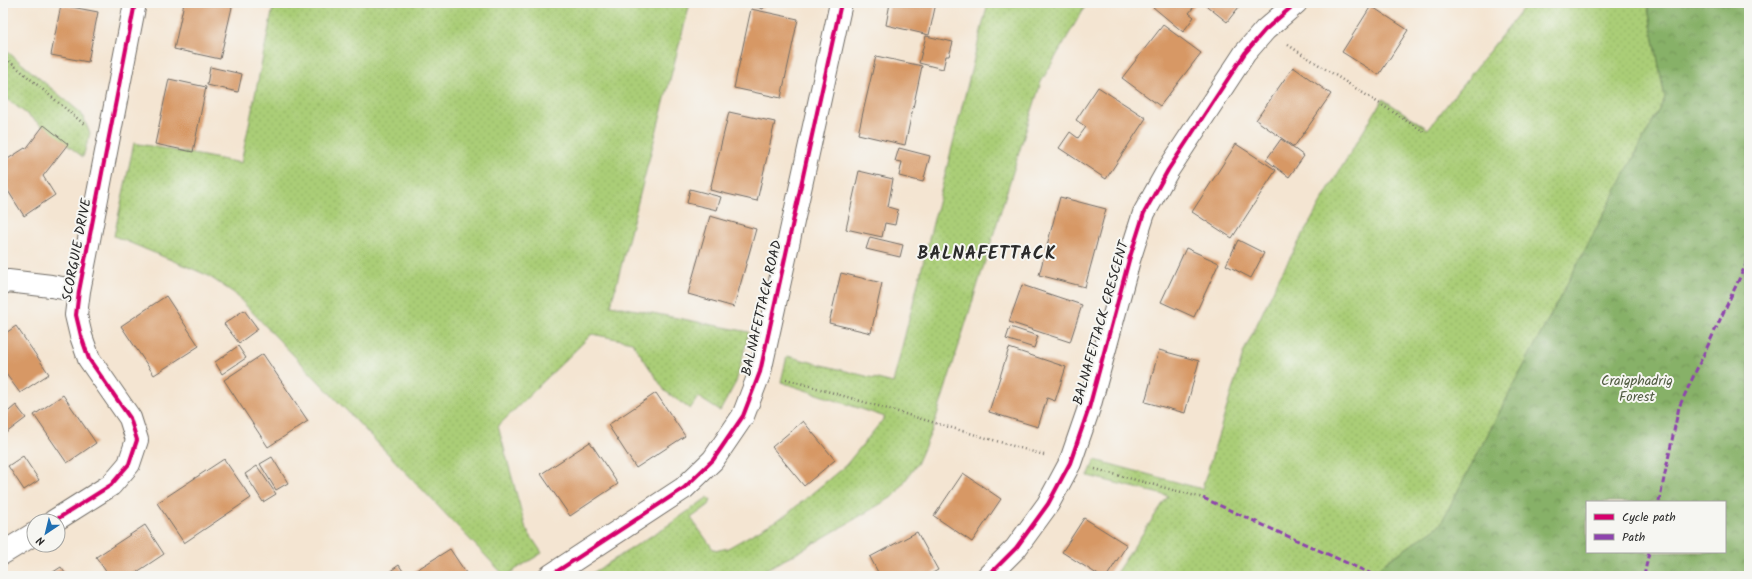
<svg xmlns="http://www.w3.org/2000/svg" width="1752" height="579" font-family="Kalam,sans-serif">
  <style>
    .grass { fill: url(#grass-dots); stroke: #6a7c51 }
    .forest { fill: url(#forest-crowns); stroke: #596e4a; fill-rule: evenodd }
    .building { fill: #d79865 }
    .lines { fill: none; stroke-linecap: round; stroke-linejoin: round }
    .minor-casing { stroke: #716c65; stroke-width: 24 }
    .path { stroke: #716c65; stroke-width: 2.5; stroke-dasharray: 1 3; stroke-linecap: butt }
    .minor { stroke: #fff; stroke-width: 22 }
    .quiet { stroke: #8e44ad; stroke-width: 3; stroke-dasharray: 6 3; stroke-linecap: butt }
    .cycleway-casing { stroke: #f6f6f2; stroke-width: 6 }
    .cycleway { stroke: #d6006c; stroke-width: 4 }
    .labels { text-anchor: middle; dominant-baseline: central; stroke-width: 4; stroke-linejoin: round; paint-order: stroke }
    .street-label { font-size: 14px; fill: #2b2b2b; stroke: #f6f6f2 }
    .park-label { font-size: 14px; fill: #515c42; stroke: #f6f6f2 }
    .district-label { font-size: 18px; font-weight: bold; letter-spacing: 1px; fill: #2b2b2b; stroke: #f6f6f2 }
  </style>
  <defs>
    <pattern id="grass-dots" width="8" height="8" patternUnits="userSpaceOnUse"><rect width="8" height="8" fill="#aace77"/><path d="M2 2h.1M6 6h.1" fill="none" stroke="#92b167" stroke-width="1.8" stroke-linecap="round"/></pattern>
    <pattern id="forest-crowns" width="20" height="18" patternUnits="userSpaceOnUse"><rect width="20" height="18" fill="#87b168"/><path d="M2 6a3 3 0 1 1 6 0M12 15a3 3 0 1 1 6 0" fill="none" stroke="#6f9056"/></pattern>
  </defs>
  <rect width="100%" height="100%" fill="#f6f6f2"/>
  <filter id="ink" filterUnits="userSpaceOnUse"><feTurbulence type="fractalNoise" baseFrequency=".025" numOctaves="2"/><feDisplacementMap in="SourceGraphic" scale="8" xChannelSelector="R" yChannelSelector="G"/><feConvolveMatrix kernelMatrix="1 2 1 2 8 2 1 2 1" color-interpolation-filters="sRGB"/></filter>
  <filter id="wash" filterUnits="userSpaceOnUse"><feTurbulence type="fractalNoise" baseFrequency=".012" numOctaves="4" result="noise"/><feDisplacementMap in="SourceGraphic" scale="16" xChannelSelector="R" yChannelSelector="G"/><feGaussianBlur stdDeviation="0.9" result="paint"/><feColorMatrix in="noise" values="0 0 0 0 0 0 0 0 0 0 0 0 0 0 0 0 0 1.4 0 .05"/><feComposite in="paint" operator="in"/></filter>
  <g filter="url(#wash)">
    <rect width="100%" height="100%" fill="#f4e5d2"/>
    <path class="grass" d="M 274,3 L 690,3 L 611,305 L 749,332 L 736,382 L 720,411 L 698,397 L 690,409 L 665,391 L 632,342 L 592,334 L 498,426 L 526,529 L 542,553 L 505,576 L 234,293 L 207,275 L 114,236 L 134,143 L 241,163 Z
      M 988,3 L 1087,3 L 1041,82 L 933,428 L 917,464 L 894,496 L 799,552 L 753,576 L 588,576 L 670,524 L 708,497 L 711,500 L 709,505 L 691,518 L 713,549 L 719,550 L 728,548 L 786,515 L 846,465 L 885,417 L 781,382 L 787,356 L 893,383 Z
      M 1527,3 L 1647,3 L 1665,98 L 1440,525 L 1366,576 L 1114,576 L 1168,496 L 1088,476 L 1095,460 L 1202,489 L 1244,351 L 1280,276 L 1329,188 L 1383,99 L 1428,129 Z
      M 3,48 L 81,113 L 90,133 L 83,157 L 3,96 Z"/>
    <path class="forest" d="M 1647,3 L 1749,3 L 1749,576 L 1366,576 L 1440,525 L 1665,98 ZM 1587,502 L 1725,502 L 1725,552 L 1587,552 Z"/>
    <g id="blocks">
      <path class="building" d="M 184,3 L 233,3 L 220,59 L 174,49 Z
        M 745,3 L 765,3 L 763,9 Z
        M 890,3 L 936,3 L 929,35 L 886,25 Z
        M 1157,3 L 1197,3 L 1189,13 L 1194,17 L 1183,32 L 1153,7 Z
        M 1203,3 L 1242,3 L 1227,22 Z
        M 61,5 L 98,12 L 88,62 L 51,55 Z
        M 1371,6 L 1408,30 L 1379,75 L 1342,52 Z
        M 751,9 L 798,19 L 781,98 L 734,88 Z
        M 1163,25 L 1201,53 L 1160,106 L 1122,78 Z
        M 926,36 L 953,42 L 949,56 L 946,56 L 943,69 L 919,63 Z
        M 876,56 L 922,66 L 905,145 L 858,134 Z
        M 210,67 L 242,74 L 238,92 L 207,85 Z
        M 1293,67 L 1331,94 L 1294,147 L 1256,120 Z
        M 169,79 L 206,87 L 193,152 L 155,144 Z
        M 1098,87 L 1146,118 L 1106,179 L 1059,148 L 1070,132 L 1078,138 L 1086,127 L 1076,120 Z
        M 729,112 L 775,122 L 757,201 L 710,190 Z
        M 44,125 L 68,144 L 43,176 L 55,195 L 24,216 L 3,183 L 3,162 L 25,148 L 26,149 Z
        M 1281,139 L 1304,156 L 1289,177 L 1266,160 Z
        M 1236,144 L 1276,170 L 1232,238 L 1192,212 Z
        M 899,148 L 930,156 L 923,182 L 899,176 L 902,162 L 895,161 Z
        M 859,171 L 893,179 L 888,207 L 898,210 L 895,225 L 885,223 L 882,237 L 846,229 Z
        M 690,189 L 721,197 L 717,210 L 687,203 Z
        M 1060,197 L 1106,209 L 1085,287 L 1039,275 Z
        M 710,216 L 756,229 L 734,307 L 688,294 Z
        M 870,237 L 903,245 L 900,257 L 866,249 Z
        M 1238,240 L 1264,253 L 1251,278 L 1226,265 Z
        M 1186,248 L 1219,263 L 1194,317 L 1161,302 Z
        M 841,273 L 882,283 L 871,333 L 829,323 Z
        M 1022,285 L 1082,305 L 1070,342 L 1009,322 Z
        M 166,296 L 199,346 L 154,375 L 121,326 Z
        M 244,310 L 258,329 L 239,343 L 224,324 Z
        M 16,326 L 49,374 L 20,393 L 3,370 L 3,335 Z
        M 1010,327 L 1038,336 L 1034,348 L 1006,339 Z
        M 238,346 L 246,358 L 222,374 L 215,362 Z
        M 1009,348 L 1066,367 L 1055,401 L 1047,398 L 1038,427 L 989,412 Z
        M 1159,350 L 1199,361 L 1185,413 L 1145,402 Z
        M 263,354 L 308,421 L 268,447 L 224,380 Z
        M 656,393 L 685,436 L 636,468 L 608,425 Z
        M 63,395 L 96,443 L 67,463 L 34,415 Z
        M 16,405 L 26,418 L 6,433 L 3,429 L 3,416 Z
        M 803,421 L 835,460 L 804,486 L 772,447 Z
        M 590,442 L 618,484 L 570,516 L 541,474 Z
        M 23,456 L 39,480 L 24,490 L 8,466 Z
        M 272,457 L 288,483 L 276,490 L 260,464 Z
        M 224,459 L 251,498 L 184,543 L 157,503 Z
        M 257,466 L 276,494 L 263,502 L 245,474 Z
        M 963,473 L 1001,499 L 972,542 L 934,516 Z
        M 1084,518 L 1127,545 L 1107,576 L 1100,576 L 1062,552 Z
        M 145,525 L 164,554 L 131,576 L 109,576 L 96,557 Z
        M 917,532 L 938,570 L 927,576 L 880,576 L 870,557 Z
        M 450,549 L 468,576 L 411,576 L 410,574 Z
        M 399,565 L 406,576 L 392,576 L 389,572 Z
        M 61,567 L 67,576 L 47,576 Z"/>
    </g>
  </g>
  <g filter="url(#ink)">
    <use href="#blocks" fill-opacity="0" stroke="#716c65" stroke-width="1"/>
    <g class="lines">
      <g class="minor-casing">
        <path id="minor" d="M 3,283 L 8,281 L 51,286 L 79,291
          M 54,521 L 111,485 L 129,464 L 137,440 L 130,418 L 89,359 L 81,336 L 76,315 L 79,291 L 135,3
          M 3,553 L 34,534
          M 550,576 L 684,488 L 713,460 L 743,416 L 760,372 L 841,3
          M 988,576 L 1016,548 L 1048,504 L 1070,463 L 1089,408 L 1129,260 L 1144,213 L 1168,170 L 1245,53 L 1265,30 L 1296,3"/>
      </g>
      <path class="path" d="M 1288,45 L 1424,132
        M 3,56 L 85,125
        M 786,379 L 1044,455
        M 1095,469 L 1203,498"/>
      <use href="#minor" class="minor"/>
      <path class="quiet" d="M 1203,498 L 1376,576
        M 1659,502 L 1679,407 L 1749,258
        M 1644,576 L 1649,552"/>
      <g class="cycleway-casing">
        <path id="cycleway" d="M 54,521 L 111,485 L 129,464 L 137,440 L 130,418 L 89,359 L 81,336 L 76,315 L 79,291 L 135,3
          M 550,576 L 684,488 L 713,460 L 743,416 L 760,372 L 841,3
          M 988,576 L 1016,548 L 1048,504 L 1070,463 L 1089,408 L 1129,260 L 1144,213 L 1168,170 L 1245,53 L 1265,30 L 1296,3"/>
      </g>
      <use href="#cycleway" class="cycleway"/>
    </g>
  </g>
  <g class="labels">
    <g class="street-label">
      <text transform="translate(77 250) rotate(-79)">SCORGUIE DRIVE</text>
      <text transform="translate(762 308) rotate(-77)">BALNAFETTACK ROAD</text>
      <text transform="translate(1101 323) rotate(-74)">BALNAFETTACK CRESCENT</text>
    </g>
    <g class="park-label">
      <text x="1637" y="381">Craigphadrig<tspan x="1637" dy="16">Forest</tspan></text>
    </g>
    <g class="district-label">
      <text x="987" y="254">BALNAFETTACK</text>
    </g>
  </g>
  <rect width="1752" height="579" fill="none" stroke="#f6f6f2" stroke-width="16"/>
  <rect x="1586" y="501" width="140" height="52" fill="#f6f6f2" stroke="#a5a5a2"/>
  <rect x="1594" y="514" width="20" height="6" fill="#d6006c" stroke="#a5a5a2"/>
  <text x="1622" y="521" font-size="12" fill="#2b2b2b">Cycle path</text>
  <rect x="1594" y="534" width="20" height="6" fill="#8e44ad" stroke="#a5a5a2"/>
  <text x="1622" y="541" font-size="12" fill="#2b2b2b">Path</text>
  <g transform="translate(46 533) rotate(215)"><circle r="19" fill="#f6f6f2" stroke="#a5a5a2"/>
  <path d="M0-3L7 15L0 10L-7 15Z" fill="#1f6fb2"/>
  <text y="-6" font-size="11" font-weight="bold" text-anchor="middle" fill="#2b2b2b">N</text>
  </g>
</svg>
